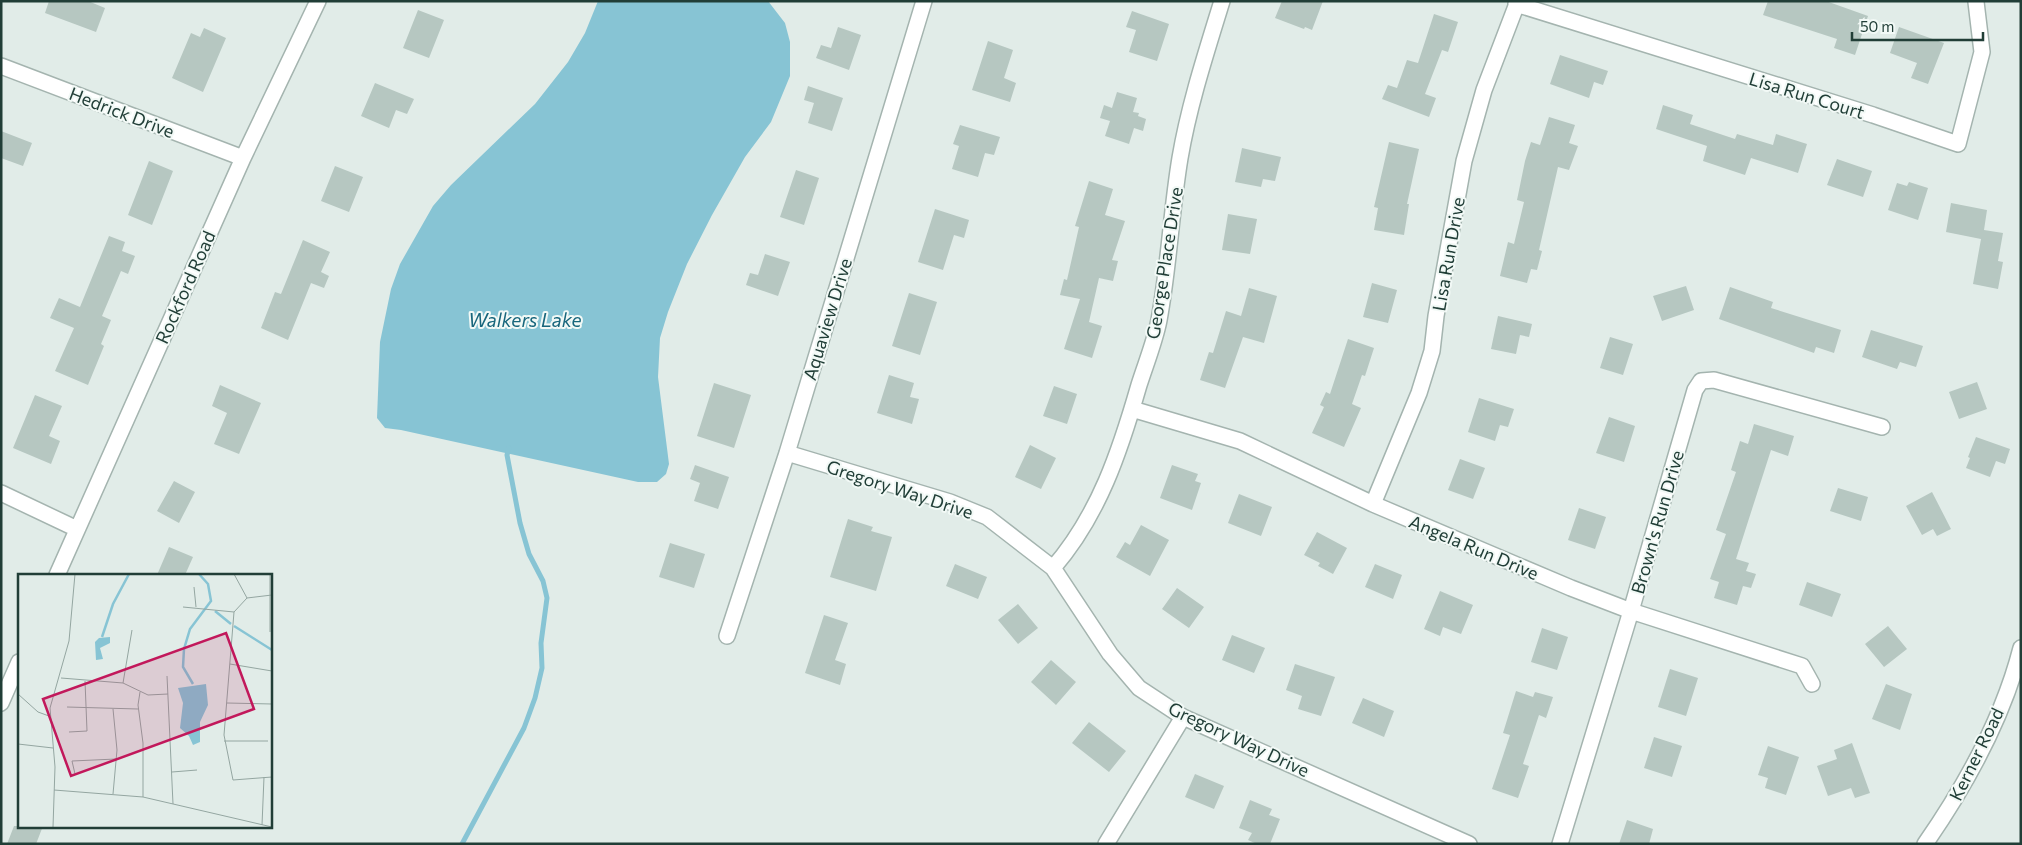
<svg xmlns="http://www.w3.org/2000/svg" width="2022" height="845" font-family="Commissioner,sans-serif">
  <style>
    .water { fill: #87c4d4 }
    .lines { fill: none; stroke-linecap: round; stroke-linejoin: round }
    .stream { stroke: #87c4d4; stroke-width: 5 }
    .building { fill: #b6c7c1 }
    .minor-casing { stroke: #a4b4af; stroke-width: 18 }
    .minor { stroke: #fff; stroke-width: 15 }
    .labels { text-anchor: middle; dominant-baseline: central; stroke-width: 4; stroke-linejoin: round; paint-order: stroke }
    .street-label { font-size: 18px; fill: #213e37; stroke: #f2f9f6 }
    .water-label { font-size: 19px; font-style: italic; fill: #18667c; stroke: #f2f9f6 }
    .inset-river { fill: none; stroke: #87c4d4; stroke-width: 2.5 }
    .inset-road { fill: none; stroke: #94a6a1; stroke-width: 1 }
    .view { fill: #c2185b; fill-opacity: 0.15; stroke: #c2185b; stroke-width: 2.5 }
    .inset-edge { fill: none; stroke: #213e37; stroke-width: 2.5 }
  </style>
  <rect width="100%" height="100%" fill="#e1ece8"/>
  <path class="water" d="M 598,1 L 768,1 L 785,23 L 790,42 L 790,76 L 771,122 L 745,157 L 712,215 L 687,264 L 668,312 L 660,338 L 658,377 L 669,464 L 666,474 L 657,482 L 638,482 L 401,430 L 385,428 L 377,418 L 380,342 L 391,289 L 400,264 L 433,206 L 451,185 L 535,104 L 568,62 L 585,33 Z"/>
  <g class="lines">
    <path class="stream" d="M 462,844 L 524,728 L 535,698 L 542,668 L 541,643 L 547,598 L 543,581 L 529,554 L 520,523 L 507,455 L 509,448"/>
  </g>
  <path class="building" d="M 49,1 L 88,1 L 105,8 L 96,32 L 45,13 Z
    M 1282,1 L 1323,1 L 1312,30 L 1305,27 L 1304,29 L 1275,18 Z
    M 1768,1 L 1826,1 L 1868,16 L 1855,55 L 1834,48 L 1837,39 L 1763,15 Z
    M 418,10 L 444,20 L 429,58 L 403,48 Z
    M 1132,11 L 1169,24 L 1157,61 L 1129,52 L 1136,30 L 1126,27 Z
    M 1434,14 L 1458,22 L 1448,52 L 1442,50 L 1425,94 L 1436,98 L 1429,117 L 1382,99 L 1388,85 L 1397,88 L 1407,60 L 1418,63 Z
    M 838,27 L 861,35 L 849,70 L 816,58 L 821,45 L 831,48 Z
    M 1899,27 L 1944,43 L 1928,84 L 1911,78 L 1917,63 L 1890,53 Z
    M 204,28 L 226,38 L 203,92 L 172,78 L 191,33 L 200,37 Z
    M 988,41 L 1013,50 L 1004,78 L 1016,83 L 1010,102 L 972,90 Z
    M 1560,55 L 1608,71 L 1603,85 L 1594,82 L 1589,98 L 1550,84 Z
    M 375,83 L 414,99 L 407,114 L 396,110 L 389,128 L 361,116 Z
    M 808,86 L 843,98 L 832,131 L 808,123 L 814,103 L 804,100 Z
    M 1117,92 L 1137,98 L 1133,112 L 1139,113 L 1138,116 L 1146,119 L 1143,131 L 1134,128 L 1129,144 L 1105,136 L 1110,121 L 1100,118 L 1104,105 L 1112,108 Z
    M 1663,105 L 1693,115 L 1690,124 L 1735,139 L 1737,134 L 1773,145 L 1776,134 L 1807,144 L 1798,173 L 1751,158 L 1745,175 L 1703,161 L 1707,146 L 1656,129 Z
    M 1549,117 L 1575,125 L 1569,143 L 1578,146 L 1569,170 L 1558,167 L 1539,250 L 1542,251 L 1537,270 L 1531,269 L 1527,283 L 1500,276 L 1508,242 L 1514,244 L 1524,202 L 1517,200 L 1525,161 L 1531,142 L 1540,145 Z
    M 960,125 L 1000,137 L 994,155 L 985,153 L 978,177 L 952,169 L 959,146 L 953,144 Z
    M 1,131 L 32,143 L 23,166 L 1,158 Z
    M 1389,142 L 1419,149 L 1407,204 L 1409,204 L 1404,235 L 1374,230 L 1378,208 L 1374,207 Z
    M 1242,148 L 1281,157 L 1275,181 L 1263,179 L 1261,187 L 1235,182 Z
    M 1837,159 L 1872,171 L 1863,197 L 1827,185 Z
    M 149,161 L 173,171 L 152,225 L 128,215 Z
    M 335,166 L 363,177 L 349,212 L 321,201 Z
    M 796,170 L 819,178 L 804,225 L 780,217 Z
    M 1089,181 L 1113,189 L 1105,215 L 1125,221 L 1112,260 L 1118,261 L 1113,281 L 1099,278 L 1089,322 L 1102,326 L 1092,358 L 1064,349 L 1080,299 L 1060,295 L 1064,279 L 1067,280 L 1079,227 L 1075,226 Z
    M 1909,182 L 1928,188 L 1918,220 L 1888,210 L 1897,183 L 1907,186 Z
    M 1951,203 L 1987,210 L 1984,230 L 2003,233 L 1998,261 L 2003,262 L 1998,289 L 1973,284 L 1981,239 L 1946,232 Z
    M 935,209 L 969,220 L 964,238 L 954,235 L 943,270 L 918,262 Z
    M 1228,214 L 1257,219 L 1250,254 L 1222,250 Z
    M 109,236 L 125,242 L 122,251 L 135,256 L 128,274 L 121,271 L 102,316 L 111,320 L 101,344 L 104,346 L 88,385 L 55,371 L 74,328 L 50,318 L 59,298 L 80,307 Z
    M 303,240 L 330,252 L 321,272 L 329,276 L 324,288 L 311,283 L 288,340 L 261,328 L 275,292 L 281,294 Z
    M 765,254 L 790,262 L 778,296 L 746,285 L 750,273 L 758,275 Z
    M 1372,283 L 1397,290 L 1388,323 L 1363,317 Z
    M 1686,286 L 1694,310 L 1662,321 L 1653,296 Z
    M 1730,287 L 1773,302 L 1771,308 L 1841,330 L 1834,353 L 1816,347 L 1814,353 L 1719,319 Z
    M 1249,288 L 1277,296 L 1264,343 L 1243,337 L 1225,388 L 1200,380 L 1209,352 L 1213,353 L 1226,311 L 1241,316 Z
    M 909,293 L 937,302 L 920,355 L 892,346 Z
    M 1498,316 L 1532,324 L 1529,337 L 1520,335 L 1516,354 L 1491,349 Z
    M 1871,330 L 1923,346 L 1916,367 L 1900,362 L 1897,369 L 1862,357 Z
    M 1610,337 L 1633,344 L 1623,375 L 1600,368 Z
    M 1348,339 L 1374,348 L 1365,376 L 1362,375 L 1352,404 L 1361,408 L 1344,447 L 1312,433 L 1324,407 L 1320,405 L 1326,392 L 1330,394 Z
    M 889,375 L 914,383 L 910,397 L 919,399 L 912,424 L 877,413 Z
    M 1977,382 L 1987,409 L 1959,419 L 1949,392 Z
    M 714,383 L 751,395 L 734,448 L 697,436 Z
    M 220,385 L 261,403 L 239,454 L 214,444 L 227,413 L 212,406 Z
    M 1054,386 L 1077,394 L 1067,424 L 1043,416 Z
    M 35,395 L 62,406 L 49,436 L 60,441 L 51,464 L 13,448 Z
    M 1479,398 L 1514,409 L 1508,427 L 1500,425 L 1495,441 L 1468,432 Z
    M 1609,417 L 1635,426 L 1624,462 L 1596,453 Z
    M 1754,424 L 1794,436 L 1788,456 L 1771,450 L 1736,559 L 1749,563 L 1746,571 L 1756,574 L 1751,588 L 1743,586 L 1737,605 L 1714,598 L 1719,582 L 1710,579 L 1726,534 L 1716,530 L 1736,472 L 1731,470 L 1740,441 L 1748,444 Z
    M 1976,437 L 2010,449 L 2005,464 L 1996,461 L 1990,477 L 1966,468 L 1970,458 L 1968,457 Z
    M 1030,445 L 1056,458 L 1041,489 L 1015,477 Z
    M 1460,459 L 1485,468 L 1473,499 L 1448,490 Z
    M 695,465 L 729,477 L 718,509 L 694,501 L 700,483 L 690,479 Z
    M 1172,465 L 1198,474 L 1195,481 L 1201,483 L 1192,510 L 1160,498 Z
    M 174,481 L 195,492 L 179,523 L 157,511 Z
    M 1838,488 L 1868,497 L 1861,521 L 1830,511 Z
    M 1932,492 L 1951,529 L 1937,536 L 1933,529 L 1922,535 L 1906,506 Z
    M 1239,494 L 1272,507 L 1261,536 L 1228,523 Z
    M 1579,508 L 1606,517 L 1595,549 L 1568,540 Z
    M 848,519 L 873,527 L 871,531 L 892,537 L 876,591 L 830,577 Z
    M 1141,525 L 1169,540 L 1150,576 L 1116,557 L 1125,542 L 1130,545 Z
    M 1317,532 L 1347,548 L 1333,574 L 1318,566 L 1320,563 L 1304,555 Z
    M 670,543 L 705,554 L 694,588 L 659,577 Z
    M 169,547 L 193,557 L 185,575 L 157,575 Z
    M 955,564 L 987,577 L 978,599 L 946,586 Z
    M 1375,564 L 1402,575 L 1393,599 L 1365,587 Z
    M 1807,582 L 1841,594 L 1832,617 L 1799,605 Z
    M 1177,588 L 1204,607 L 1189,628 L 1162,609 Z
    M 1440,591 L 1473,605 L 1461,634 L 1443,627 L 1440,636 L 1424,629 Z
    M 1018,604 L 1038,628 L 1018,644 L 998,620 Z
    M 824,615 L 848,623 L 835,660 L 846,664 L 840,685 L 805,673 Z
    M 1888,626 L 1907,649 L 1884,667 L 1865,644 Z
    M 1542,628 L 1568,637 L 1557,670 L 1531,662 Z
    M 1232,635 L 1265,648 L 1254,673 L 1222,660 Z
    M 1051,660 L 1076,682 L 1056,705 L 1031,682 Z
    M 1295,664 L 1335,677 L 1321,716 L 1298,709 L 1302,696 L 1286,690 Z
    M 1670,669 L 1698,678 L 1686,716 L 1658,707 Z
    M 1886,684 L 1912,694 L 1900,730 L 1872,719 Z
    M 1516,691 L 1533,697 L 1535,692 L 1553,697 L 1546,718 L 1539,715 L 1523,764 L 1529,766 L 1518,798 L 1492,789 L 1510,735 L 1503,733 Z
    M 1363,698 L 1394,711 L 1384,737 L 1352,723 Z
    M 1089,722 L 1126,751 L 1109,772 L 1072,743 Z
    M 1654,737 L 1682,746 L 1672,777 L 1644,768 Z
    M 1852,743 L 1870,793 L 1855,798 L 1851,788 L 1828,796 L 1817,766 L 1837,759 L 1834,750 Z
    M 1768,746 L 1799,757 L 1786,795 L 1765,788 L 1768,778 L 1758,775 Z
    M 1195,774 L 1224,786 L 1214,809 L 1185,797 Z
    M 1250,800 L 1272,809 L 1269,815 L 1280,819 L 1270,844 L 1257,844 L 1248,840 L 1252,833 L 1239,828 Z
    M 1627,820 L 1653,829 L 1649,844 L 1619,844 Z
    M 14,826 L 43,826 L 36,844 L 7,844 Z"/>
  <g class="lines">
    <g class="minor-casing">
      <path id="minor" d="M 1516,4 L 1873,115 L 1958,144 L 1982,52 L 1976,2
        M 1,66 L 243,158
        M 1132,409 L 1240,441 L 1373,504 L 1571,588 L 1631,611 L 1802,666 L 1812,684
        M 787,453 L 950,502 L 987,517 L 1053,568 L 1110,654 L 1139,688 L 1183,717 L 1469,844
        M 1,493 L 77,529
        M 1373,504 L 1419,393 L 1432,351 L 1436,316 L 1464,161 L 1484,90 L 1518,1
        M 1053,568 C 1099,515 1120,451 1139,385 C 1146,363 1155,341 1159,320 C 1169,266 1171,212 1180,158 C 1189,105 1206,53 1222,1
        M 57,575 L 243,158 L 318,1
        M 727,636 L 787,453 L 924,1
        M 1,703 L 19,662
        M 1106,844 L 1183,717
        M 1560,844 L 1631,611 L 1695,390 L 1701,381 L 1714,380 L 1882,427
        M 1925,844 C 1966,785 2003,718 2021,648"/>
    </g>
    <use href="#minor" class="minor"/>
  </g>
  <g class="labels">
    <g class="street-label">
      <text transform="translate(1807 95) rotate(17)">Lisa Run Court</text>
      <text transform="translate(122 112) rotate(21)">Hedrick Drive</text>
      <text transform="translate(1448 254) rotate(-80)">Lisa Run Drive</text>
      <text transform="translate(1164 263) rotate(-81)">George Place Drive</text>
      <text transform="translate(185 287) rotate(-66)">Rockford Road</text>
      <text transform="translate(827 319) rotate(-73)">Aquaview Drive</text>
      <text transform="translate(900 489) rotate(18)">Gregory Way Drive</text>
      <text transform="translate(1657 522) rotate(-74)">Brown's Run Drive</text>
      <text transform="translate(1474 547) rotate(23)">Angela Run Drive</text>
      <text transform="translate(1239 739) rotate(25)">Gregory Way Drive</text>
      <text transform="translate(1976 754) rotate(-64)">Kerner Road</text>
    </g>
    <g class="water-label">
      <text x="525" y="319">Walkers Lake</text>
    </g>
  </g>
  <g transform="translate(18 574)">
    <rect width="254" height="254" fill="#e1ece8"/>
    <path d="M 92,63 L 92,69 L 82,74 L 85,85 L 78,86 L 77,68 L 81,64 ZM 188,110 L 190,131 L 182,148 L 182,168 L 175,171 L 171,162 L 162,154 L 165,129 L 160,114 Z" fill="#87c4d4"/>
    <path class="inset-river" d="M 197,37 L 213,50M 216,52 L 254,76M 84,63 L 95,30 L 111,0M 175,110 L 165,93 L 166,75 L 172,55 L 193,27 L 190,10 L 181,0"/>
    <path class="inset-road" d="M 216,0 L 229,24M 252,0 L 252,58M 176,13 L 178,33M 254,21 L 229,24 L 216,38 L 206,161 L 215,206 L 254,203M 165,33 L 216,38M 212,90 L 254,97M 149,102 L 155,230M 43,104 L 105,109 L 130,121 L 150,120M 105,109 L 114,56M 122,118 L 120,131 L 125,169 L 125,223M 0,120 L 20,138 L 31,142M 209,129 L 254,130M 49,133 L 120,135M 51,158 L 69,157 L 67,107M 206,167 L 250,167M 0,170 L 35,174M 154,198 L 179,196M 57,200 L 54,187 L 98,185M 36,216 L 125,223 L 254,253M 95,220 L 99,176 L 95,135M 244,251 L 246,203M 35,253 L 37,193 L 32,134 L 51,67 L 57,0"/>
    <path class="view" d="M 208,59 L 236,135 L 53,202 L 25,125 Z"/>
    <rect width="254" height="254" class="inset-edge"/>
  </g>
  <rect width="2022" height="845" fill="none" stroke="#213e37" stroke-width="5"/>
  <path d="M1852 32v8h131v-8" fill="none" stroke="#213e37" stroke-width="2.5"/>
  <text x="1860" y="32" font-size="15" fill="#213e37" stroke="#f2f9f6" stroke-width="4" paint-order="stroke">50 m</text>
</svg>
